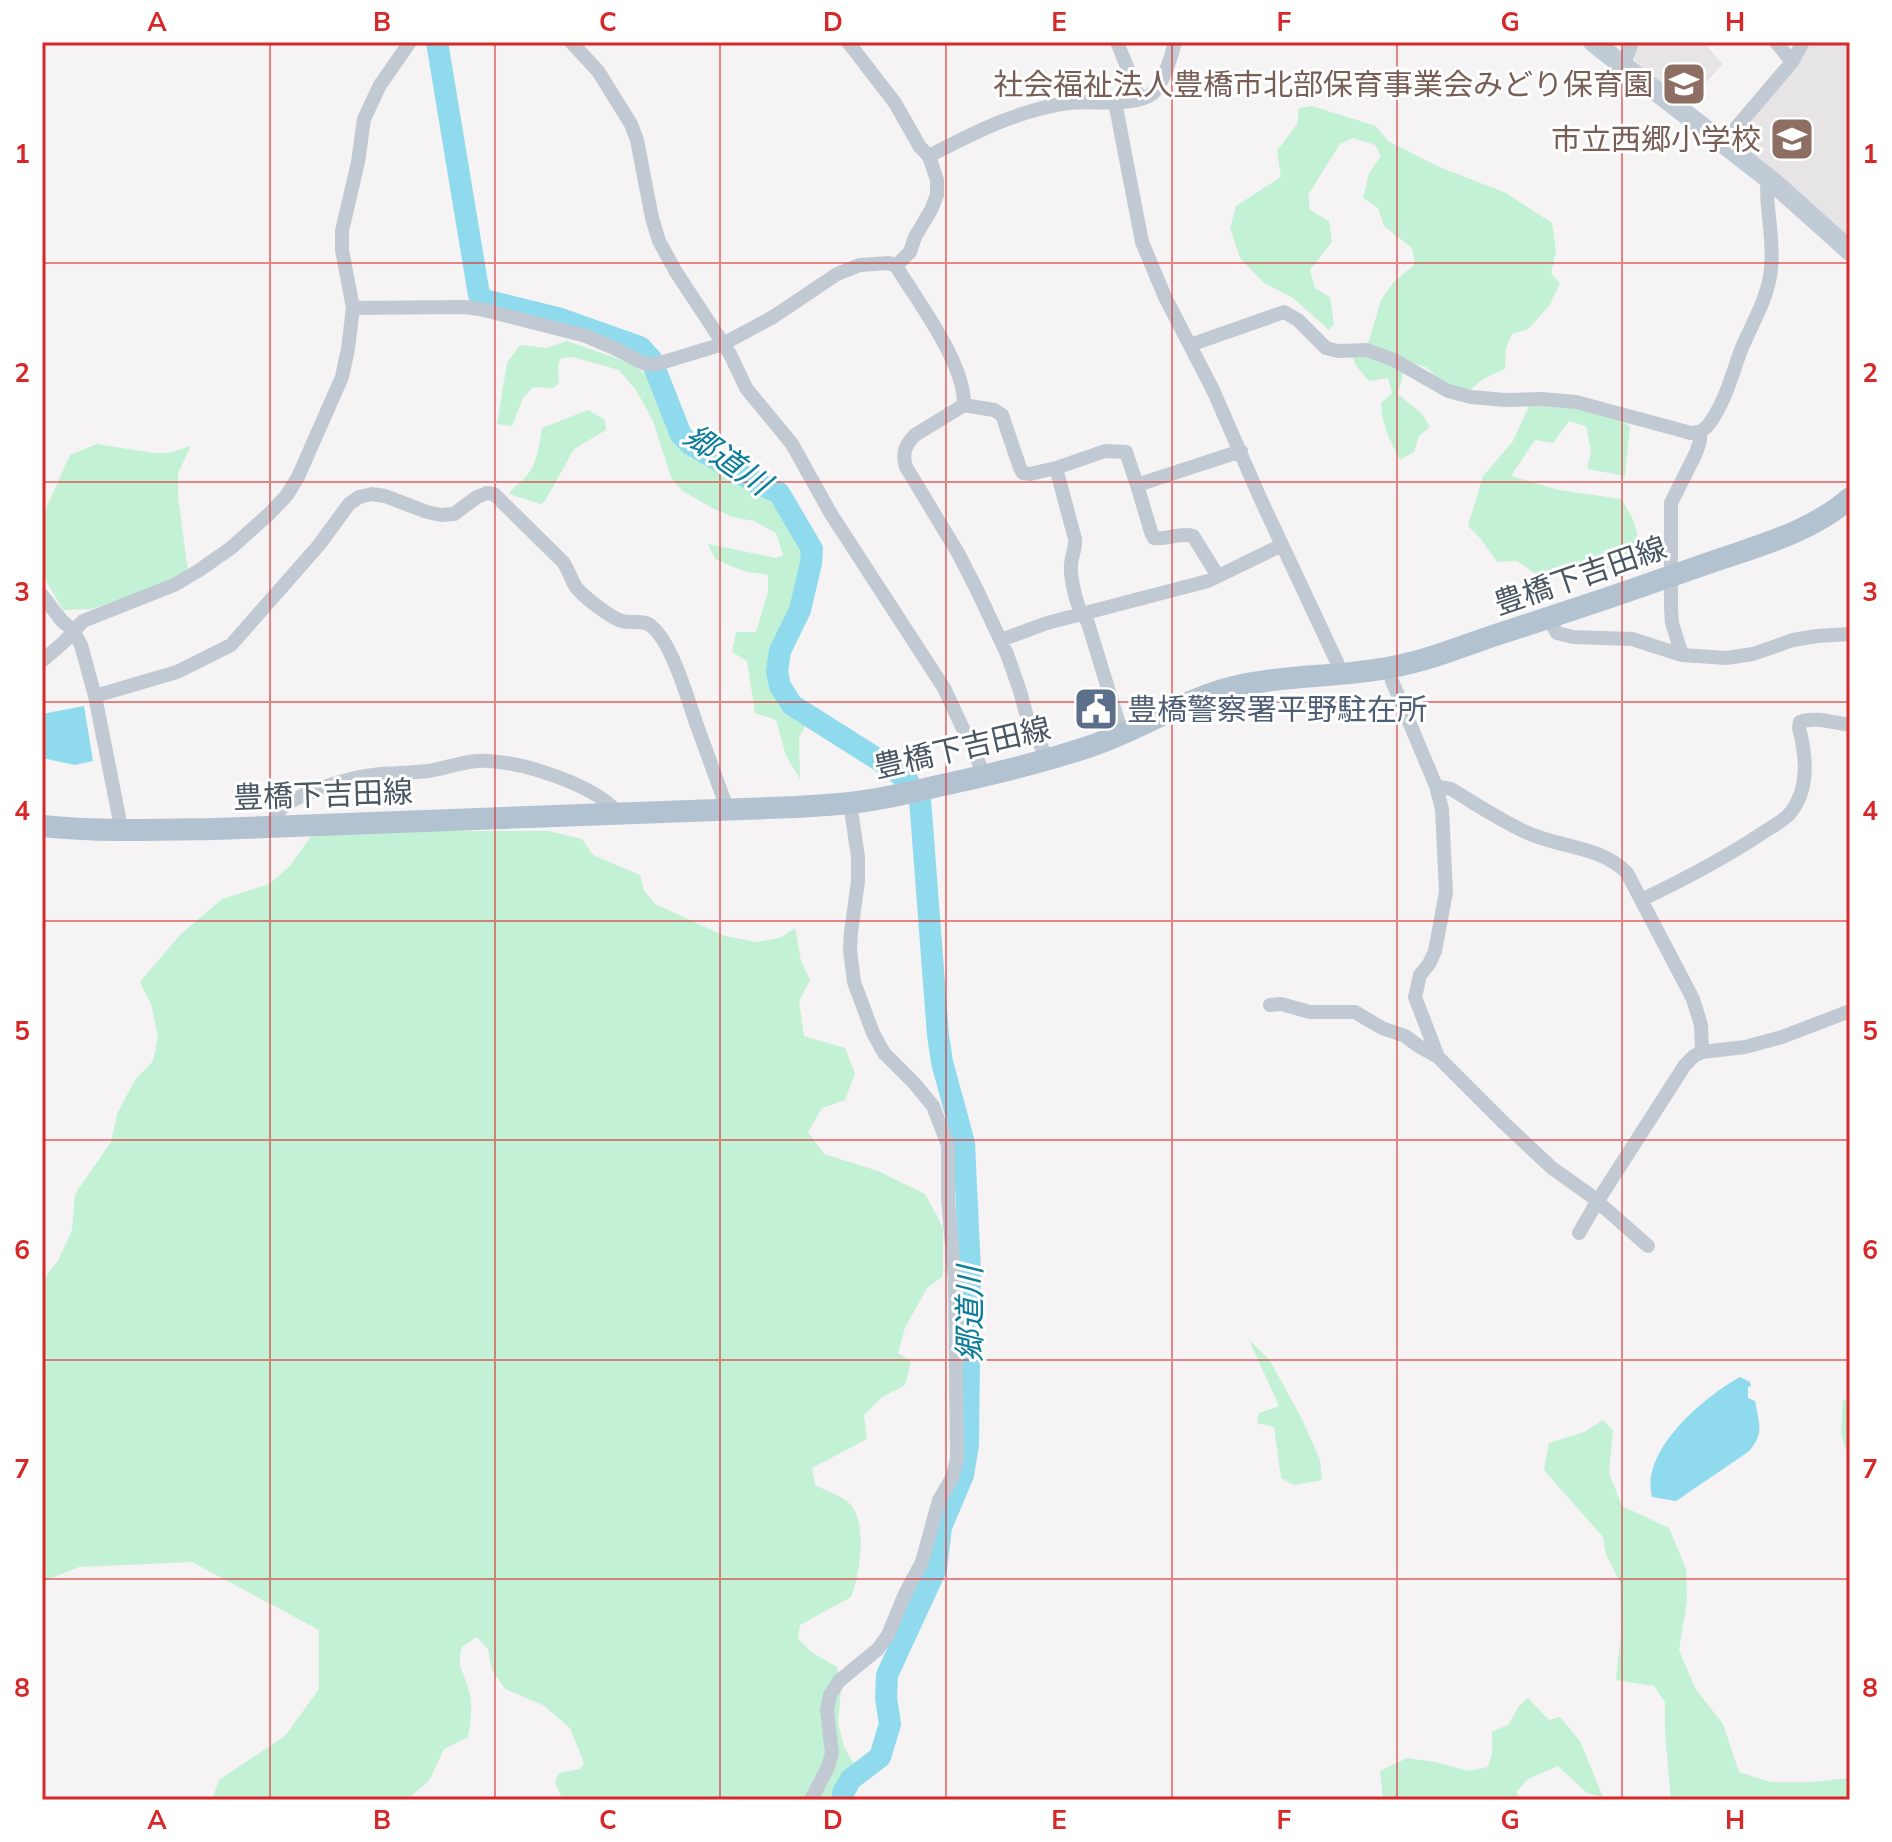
<svg xmlns="http://www.w3.org/2000/svg" width="1892" height="1842" font-family="Mulish,'Noto Sans JP',sans-serif">
  <style>
    .education { fill: #e6e4e5 }
    .green { fill: #c3f1d5 }
    .water { fill: #90daee }
    .lines { fill: none; stroke-linecap: round; stroke-linejoin: round }
    .river { stroke: #90daee; stroke-width: 22 }
    .street { stroke: #c1cad2; stroke-width: 14 }
    .secondary { stroke: #c1cbd6; stroke-width: 20 }
    .primary { stroke: #b3c2d1; stroke-width: 22 }
    .grid { fill: none; stroke: #d62828; stroke-width: 2; stroke-opacity: 0.55 }
    .labels { text-anchor: middle; dominant-baseline: central; stroke-width: 6; stroke-linejoin: round; paint-order: stroke }
    .education-label { font-size: 30px; fill: #785e54; stroke: #fff; text-anchor: end }
    .street-label { font-size: 30px; fill: #4a5661; stroke: #fff }
    .service-label { font-size: 30px; fill: #4e5e75; stroke: #fff; text-anchor: start }
    .water-label { font-size: 32px; font-style: italic; fill: #0c7c9b; stroke: #fff }
    .neatline { fill: none; stroke: #d62828; stroke-width: 3 }
    .grid-label { font-size: 26px; text-anchor: middle; font-weight: bold; fill: #d62828 }
  </style>
  <rect width="100%" height="100%" fill="#f5f3f3"/>
  <path class="education" d="M 1638,42 L 1703,42 L 1723,64 L 1687,103 L 1636,63 L 1634,55 Z
    M 1809,42 L 1850,42 L 1850,238 L 1734,143 L 1735,135 Z"/>
  <path class="green" d="M 1312,106 L 1376,126 L 1388,141 L 1437,166 L 1506,193 L 1552,223 L 1556,251 L 1551,273 L 1560,284 L 1549,306 L 1528,329 L 1512,334 L 1506,348 L 1505,369 L 1483,379 L 1469,391 L 1443,383 L 1426,367 L 1413,363 L 1403,374 L 1398,394 L 1422,414 L 1430,427 L 1419,436 L 1414,452 L 1400,460 C 1391,443 1381,423 1381,403 L 1392,393 L 1388,378 L 1369,381 L 1357,367 L 1351,355 L 1365,354 L 1381,300 L 1393,283 L 1415,264 L 1412,248 L 1384,226 L 1378,208 L 1363,198 L 1369,173 L 1381,156 L 1375,145 L 1353,138 L 1340,144 L 1308,195 L 1310,210 L 1329,221 L 1332,242 L 1310,270 L 1315,288 L 1330,297 L 1334,324 L 1329,330 L 1293,298 L 1264,283 L 1240,258 L 1230,228 L 1236,206 L 1281,177 L 1277,151 L 1297,124 L 1299,108 Z
    M 567,341 L 630,363 L 651,378 L 676,435 L 689,454 L 763,494 L 789,520 L 799,535 L 803,563 L 795,610 L 775,652 L 771,674 L 780,698 L 806,723 L 799,739 L 800,779 L 786,756 L 776,720 L 755,713 L 747,661 L 732,652 L 736,632 L 756,632 L 768,592 L 768,575 L 743,571 L 715,559 L 708,544 L 776,558 L 783,555 L 776,533 L 754,521 L 733,517 L 712,508 L 683,491 L 672,480 L 653,421 L 636,390 L 619,370 L 573,357 L 561,358 L 558,365 L 559,382 L 554,388 L 533,387 L 523,398 L 512,426 L 497,424 L 507,363 L 520,345 L 546,348 Z
    M 1529,406 C 1566,407 1597,407 1630,426 L 1625,476 L 1587,469 L 1591,451 L 1586,426 L 1569,421 L 1553,443 L 1535,440 L 1511,476 L 1559,490 L 1621,499 C 1630,513 1635,520 1638,538 C 1640,562 1629,565 1608,568 C 1586,572 1586,574 1566,564 L 1536,574 L 1517,561 L 1497,562 L 1481,539 L 1468,526 L 1483,476 L 1513,441 Z
    M 588,410 L 605,420 L 606,430 L 574,449 L 545,501 L 541,504 L 509,494 C 514,485 522,482 528,474 C 537,463 540,442 542,428 Z
    M 97,444 L 153,453 L 168,453 L 191,446 L 178,473 L 178,497 L 188,571 L 155,589 L 91,609 L 63,610 L 42,574 L 42,517 L 70,455 Z
    M 359,831 L 548,831 L 582,839 L 593,855 L 640,875 L 644,891 L 655,904 L 725,936 L 756,942 L 780,938 L 795,928 L 801,961 L 810,980 L 799,1001 L 804,1036 L 845,1048 L 855,1074 L 845,1100 L 822,1108 L 808,1132 L 824,1154 L 878,1171 L 925,1194 L 943,1227 L 943,1276 L 927,1288 L 905,1328 L 898,1353 L 911,1361 L 905,1385 L 881,1398 L 864,1415 L 867,1439 L 812,1468 L 815,1485 C 824,1490 844,1497 850,1504 C 868,1524 860,1574 851,1597 L 800,1625 L 798,1639 L 813,1653 L 837,1667 L 841,1690 L 838,1723 L 844,1747 L 854,1764 L 845,1781 L 838,1800 L 563,1800 L 555,1783 L 559,1773 L 580,1769 L 584,1763 L 570,1728 L 543,1705 L 505,1689 L 492,1670 L 488,1649 L 477,1637 L 462,1647 C 456,1670 464,1670 469,1691 C 473,1706 471,1721 468,1737 L 444,1749 L 429,1781 L 411,1796 L 396,1800 L 212,1800 L 219,1780 L 285,1736 L 319,1689 L 319,1630 L 192,1562 L 79,1567 L 42,1582 L 42,1281 L 58,1261 L 72,1230 L 75,1194 L 111,1142 L 117,1114 L 135,1080 L 153,1061 L 158,1037 L 151,1004 L 140,982 L 180,935 L 222,899 L 269,884 L 290,866 L 314,832 Z
    M 1249,1340 L 1269,1359 L 1301,1417 L 1320,1460 L 1322,1480 L 1294,1485 L 1281,1478 L 1274,1427 L 1257,1423 L 1259,1413 L 1279,1406 Z
    M 1850,1398 L 1850,1464 L 1841,1434 L 1843,1400 Z
    M 1603,1420 L 1613,1430 L 1609,1473 L 1622,1506 L 1669,1528 L 1686,1569 L 1687,1601 L 1679,1650 L 1695,1688 L 1723,1724 L 1739,1772 L 1770,1782 L 1812,1782 L 1850,1778 L 1850,1800 L 1671,1800 L 1665,1733 L 1665,1702 L 1654,1686 L 1616,1680 L 1621,1633 L 1620,1582 L 1606,1554 L 1603,1537 L 1544,1470 L 1549,1443 L 1584,1432 Z
    M 1528,1698 L 1549,1720 L 1560,1717 L 1580,1741 L 1603,1797 L 1587,1793 L 1558,1766 L 1528,1779 L 1516,1792 L 1522,1800 L 1382,1800 L 1383,1798 L 1380,1771 L 1407,1758 L 1435,1762 L 1469,1771 L 1488,1767 L 1492,1754 L 1492,1732 L 1509,1724 L 1518,1707 Z"/>
  <path class="water" d="M 84,706 L 93,761 L 75,765 L 42,758 L 42,714 Z
    M 1740,1377 L 1750,1382 L 1751,1386 L 1748,1387 L 1748,1398 L 1755,1401 C 1759,1423 1765,1434 1748,1452 L 1676,1501 L 1652,1497 C 1640,1450 1704,1397 1740,1377 Z"/>
  <g class="lines">
    <path class="river" d="M 437,42 L 479,295 L 484,300 L 561,319 L 640,347 L 651,359 L 681,435 L 690,444 L 757,483 L 779,493 L 812,549 L 811,563 L 800,610 L 780,651 L 777,671 L 780,686 L 792,705 L 893,769 L 908,781
      M 843,1800 L 843,1793 L 851,1779 L 880,1757 L 890,1724 L 886,1698 L 887,1675 L 936,1569 L 941,1527 L 963,1475 L 968,1445 L 970,1271 L 964,1143 L 942,1062 L 938,1035 L 920,799"/>
    <path class="street" d="M 571,42 L 598,71 L 631,124 L 637,140 L 652,218 L 659,241 L 676,272 L 730,354 L 746,388 L 792,444 L 831,514 L 944,688 L 985,776
      M 1117,42 L 1140,99
      M 1776,42 L 1792,62
      M 1622,63 L 1626,59 L 1632,42
      M 1115,102 L 1142,242 L 1165,297 L 1213,390 L 1261,500 L 1337,662 L 1338,673
      M 1723,143 L 1792,62 L 1803,42
      M 929,156 C 973,133 1018,110 1068,103 C 1090,100 1135,108 1153,93 C 1163,84 1172,55 1175,42
      M 896,266 C 918,302 965,363 964,405 L 994,410 L 1002,415 L 1020,468 L 1023,473 L 1030,474 L 1056,468 L 1075,539 C 1076,548 1072,555 1071,564 C 1070,578 1077,612 1087,620 L 1122,734
      M 353,308 L 464,307 L 480,309 L 586,336 L 614,348 L 645,364 L 657,364 L 723,344 L 773,317 L 837,274 L 860,265 L 889,263 L 896,266 L 910,252 L 915,237 L 931,210 L 937,195 L 937,180 L 929,156 L 920,147 L 895,103 L 848,42
      M 1190,345 L 1284,312 L 1298,320 L 1326,348 L 1338,351 L 1367,350 L 1394,360 L 1448,391 L 1471,397 L 1505,400 L 1542,399 L 1576,402 L 1680,430 L 1691,433 L 1700,432
      M 964,405 L 915,435 C 905,445 902,454 906,467 L 958,553 L 977,590 L 1007,654 L 1020,691 L 1029,724 L 1048,759
      M 1056,468 L 1105,451 L 1126,452 L 1137,485 L 1241,451
      M 1137,485 L 1151,532 L 1154,538 C 1167,540 1180,532 1193,536 L 1218,576
      M 42,595 L 62,621 L 73,630 L 81,645 L 95,696 L 119,817 L 119,830
      M 1548,618 L 1557,633 L 1573,637 L 1632,639 L 1682,655 L 1726,658 L 1753,654 L 1793,640 L 1817,636 L 1850,634
      M 1001,640 L 1047,623 L 1208,581 L 1282,545
      M 1682,655 L 1672,623 L 1671,608 L 1671,503 L 1696,453 L 1700,441 L 1700,432 C 1704,429 1706,428 1709,424 C 1725,403 1732,374 1741,350 C 1752,323 1769,297 1771,268 C 1774,241 1767,215 1767,188 L 1773,182
      M 42,661 L 64,642 L 83,621 L 174,585 L 198,571 L 231,548 L 269,514 L 287,495 L 298,477 L 342,377 L 348,349 L 353,308 L 342,250 L 342,231 L 358,162 L 364,119 L 380,85 L 410,42
      M 1390,668 L 1392,681 L 1436,786 L 1442,809 L 1446,892 L 1435,951 L 1429,964 L 1420,975 L 1415,997 L 1438,1057 L 1505,1124 L 1552,1168 L 1590,1195 L 1648,1246
      M 95,696 L 177,672 L 231,645 L 319,545 L 349,504 L 359,497 L 372,494 L 385,496 L 427,512 L 441,515 L 454,514 L 477,497 L 487,493 L 494,494 L 563,562 C 568,569 570,576 574,584 C 579,594 611,618 622,621 C 632,624 643,619 651,626 C 671,641 687,696 695,720 C 705,747 714,773 724,800 L 724,810
      M 1436,786 L 1451,789 C 1476,804 1501,821 1528,833 C 1561,848 1601,846 1627,873 L 1693,999 L 1701,1025 L 1702,1052
      M 274,826 C 275,822 275,817 277,814 C 288,796 335,783 355,778 C 378,772 404,774 428,771 C 448,768 469,759 489,761 C 525,763 595,785 618,813
      M 1641,900 C 1683,880 1723,859 1761,834 C 1771,827 1784,821 1791,812 C 1810,787 1806,755 1799,728 L 1800,722 C 1815,716 1834,723 1850,725
      M 1270,1005 L 1281,1004 L 1310,1012 L 1355,1012 L 1382,1028 L 1405,1036 L 1420,1047 L 1438,1057
      M 1579,1233 L 1597,1202 L 1685,1065 L 1694,1056 L 1702,1052 L 1745,1047 L 1782,1037 L 1850,1011
      M 811,1800 L 828,1767 L 832,1753 L 827,1710 L 830,1695 L 839,1681 L 878,1649 L 888,1635 L 905,1594 L 922,1562 L 939,1500 L 952,1478 L 957,1459 L 955,1282 L 948,1199 L 948,1145 L 933,1106 L 914,1083 L 884,1053 L 873,1033 L 854,982 L 850,950 L 851,932 L 858,881 L 858,857 L 850,803"/>
    <path class="secondary" d="M 1593,42 L 1773,182 L 1850,251"/>
    <path class="primary" d="M 42,826 C 99,832 157,830 214,829 L 795,807 C 813,806 831,805 849,803 C 879,800 909,793 938,786 C 989,775 1041,763 1091,746 C 1139,730 1181,701 1230,688 C 1284,674 1339,678 1392,667 C 1432,660 1469,643 1508,631 C 1573,610 1638,588 1703,565 C 1753,547 1809,534 1850,498"/>
  </g>
  <path class="grid" d="M 270,42 L 270,1800M 495,42 L 495,1800M 720,42 L 720,1800M 946,42 L 946,1800M 1172,42 L 1172,1800M 1397,42 L 1397,1800M 1622,42 L 1622,1800M 42,263 L 1850,263M 42,482 L 1850,482M 42,702 L 1850,702M 42,921 L 1850,921M 42,1140 L 1850,1140M 42,1360 L 1850,1360M 42,1579 L 1850,1579"/>
  <defs>
    <g id="school-square" transform="scale(2.3)"><rect x="-9" y="-9" width="18" height="18" rx="4" fill="#8d6e63" stroke="#fff"/><path d="M0-5L7-2L0 1L-7-2ZM-4 1L0 2.5L4 1V4Q0 6-4 4Z" fill="#fff"/></g>
    <g id="civic-square" transform="scale(2.3)"><rect x="-9" y="-9" width="18" height="18" rx="4" fill="#5c6f8a" stroke="#fff"/><path d="M-.6-6.5H3V-4.5H.6V-3L4-1V1h2V6H-6V1h2V-1L-.6-3ZM-1.2 2.5V6h2.4V2.5Z" fill="#fff"/></g>
  </defs>
  <g fill-rule="evenodd">
    <use href="#school-square" x="1684" y="84"/>
    <use href="#school-square" x="1792" y="139"/>
    <use href="#civic-square" x="1096" y="709"/>
  </g>
  <g class="labels">
    <g class="education-label">
      <text x="1653" y="84">社会福祉法人豊橋市北部保育事業会みどり保育園</text>
      <text x="1761" y="139">市立西郷小学校</text>
    </g>
    <g class="street-label">
      <text transform="translate(1580 575) rotate(-19)">豊橋下吉田線</text>
      <text transform="translate(962 747) rotate(-13)">豊橋下吉田線</text>
      <text transform="translate(323 794) rotate(-2)">豊橋下吉田線</text>
    </g>
    <g class="service-label">
      <text x="1127" y="709">豊橋警察署平野駐在所</text>
    </g>
    <g class="water-label">
      <text transform="translate(728 459) rotate(35)">郷道川</text>
      <text transform="translate(969 1314) rotate(-90)">郷道川</text>
    </g>
  </g>
  <rect width="1892" height="1842" fill="none" stroke="#ffffff" stroke-width="88"/>
  <rect x="44" y="44" width="1804" height="1754" class="neatline"/>
  <g class="grid-label">
    <text x="157" y="31">A</text>
    <text x="382" y="31">B</text>
    <text x="608" y="31">C</text>
    <text x="833" y="31">D</text>
    <text x="1059" y="31">E</text>
    <text x="1284" y="31">F</text>
    <text x="1510" y="31">G</text>
    <text x="1735" y="31">H</text>
    <text x="22" y="163">1</text>
    <text x="1870" y="163">1</text>
    <text x="22" y="382">2</text>
    <text x="1870" y="382">2</text>
    <text x="22" y="601">3</text>
    <text x="1870" y="601">3</text>
    <text x="22" y="820">4</text>
    <text x="1870" y="820">4</text>
    <text x="22" y="1040">5</text>
    <text x="1870" y="1040">5</text>
    <text x="22" y="1259">6</text>
    <text x="1870" y="1259">6</text>
    <text x="22" y="1478">7</text>
    <text x="1870" y="1478">7</text>
    <text x="22" y="1697">8</text>
    <text x="1870" y="1697">8</text>
    <text x="157" y="1829">A</text>
    <text x="382" y="1829">B</text>
    <text x="608" y="1829">C</text>
    <text x="833" y="1829">D</text>
    <text x="1059" y="1829">E</text>
    <text x="1284" y="1829">F</text>
    <text x="1510" y="1829">G</text>
    <text x="1735" y="1829">H</text>
  </g>
</svg>
